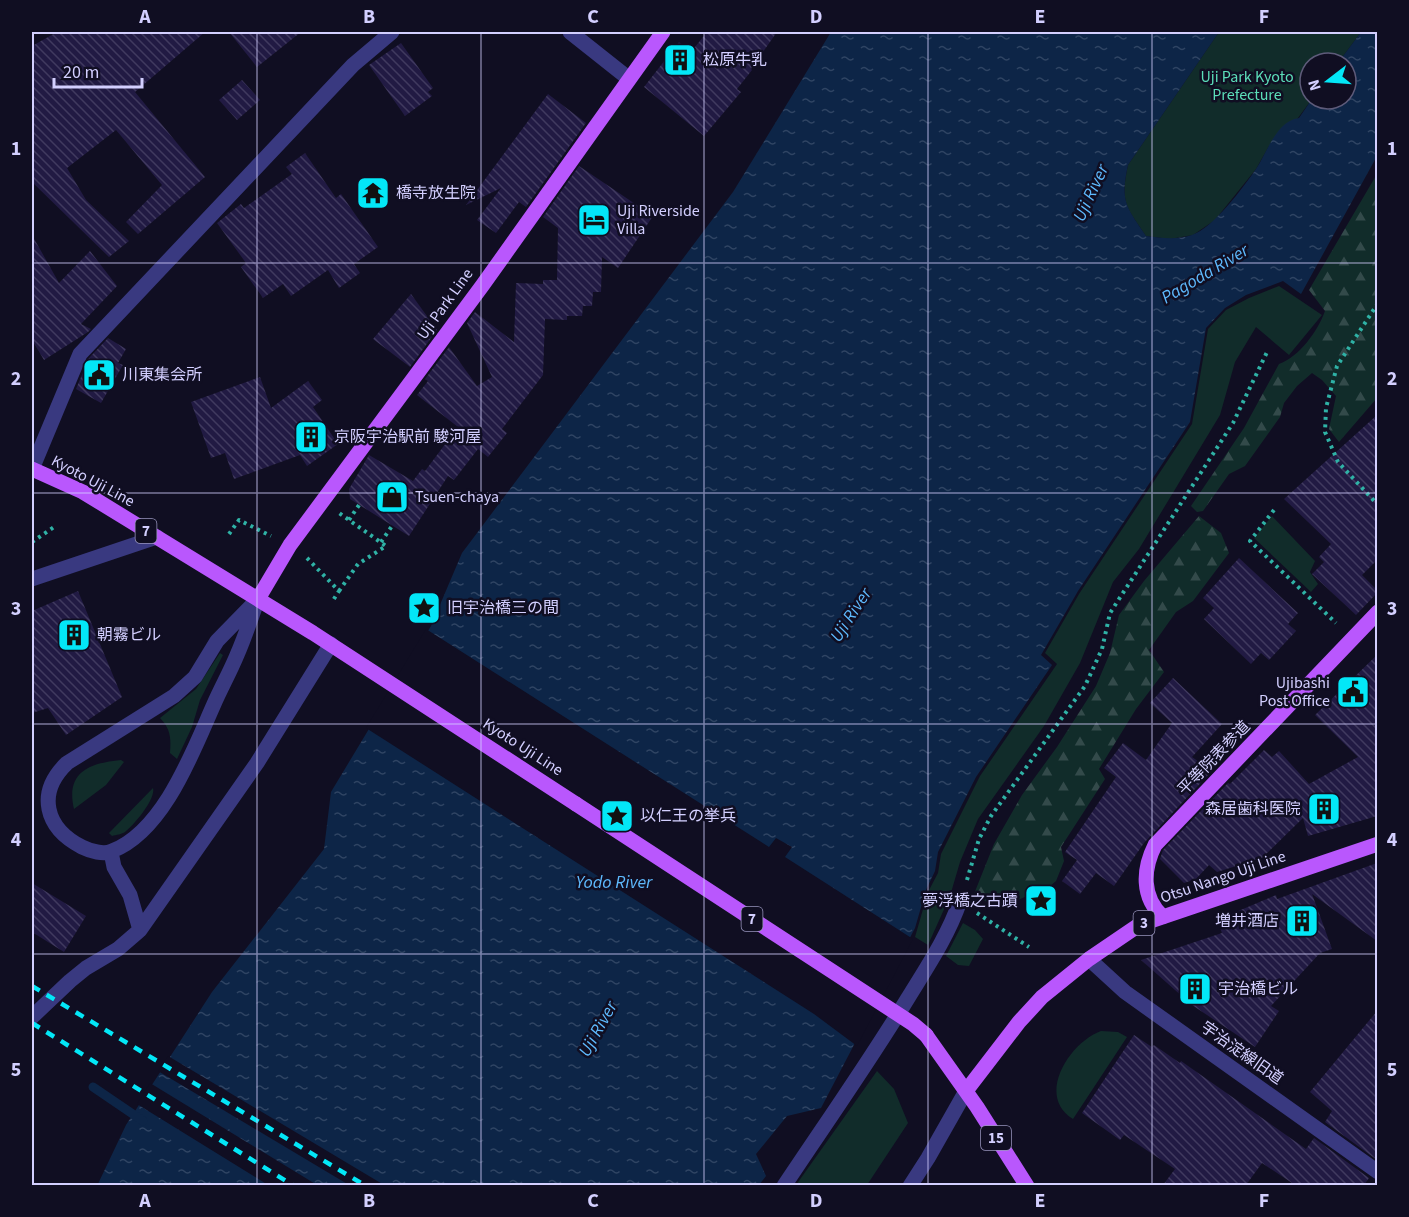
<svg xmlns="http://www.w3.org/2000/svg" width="1409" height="1217" font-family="'Source Sans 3','Noto Sans JP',sans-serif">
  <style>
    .green { fill: #112c2a }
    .forest { fill: url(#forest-firs) }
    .water { fill: url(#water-ripples) }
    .pier { fill: #100e22 }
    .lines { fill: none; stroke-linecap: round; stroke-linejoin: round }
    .stream { stroke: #0d2547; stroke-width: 9 }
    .building { fill: url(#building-back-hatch) }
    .path { stroke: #2fb2a6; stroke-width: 4; stroke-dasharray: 3 4.5; stroke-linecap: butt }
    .minor { stroke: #393980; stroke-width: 15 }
    .major { stroke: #b957fd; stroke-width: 15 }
    .rail { stroke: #03e7f7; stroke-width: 4.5; stroke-dasharray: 9 8; stroke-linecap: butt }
    .major-bridge { stroke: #b957fd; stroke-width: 15 }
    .grid { fill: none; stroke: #d3cfff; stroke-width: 1.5; stroke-opacity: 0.55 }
    .labels { text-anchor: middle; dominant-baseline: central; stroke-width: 5; stroke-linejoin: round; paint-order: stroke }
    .shield { fill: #100e22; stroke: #9895bd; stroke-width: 1.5 }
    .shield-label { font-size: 15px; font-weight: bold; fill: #d3cfff }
    .poi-label { font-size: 16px; fill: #d3cfff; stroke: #100e22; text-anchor: start }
    .park-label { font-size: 16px; fill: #5cdeb9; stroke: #100e22 }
    .street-label { font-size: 16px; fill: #d3cfff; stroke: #100e22 }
    .water-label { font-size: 18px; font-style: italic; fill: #5eb9fd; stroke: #100e22 }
    .neatline { fill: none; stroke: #d3cfff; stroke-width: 2 }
    .grid-label { font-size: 20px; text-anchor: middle; font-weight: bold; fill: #d3cfff }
  </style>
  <defs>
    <pattern id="forest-firs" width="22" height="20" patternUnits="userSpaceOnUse" patternTransform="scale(1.5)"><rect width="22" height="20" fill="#112c2a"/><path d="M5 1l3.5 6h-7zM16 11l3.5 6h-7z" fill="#334a4a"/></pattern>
    <pattern id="water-ripples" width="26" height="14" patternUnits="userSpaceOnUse" patternTransform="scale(1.5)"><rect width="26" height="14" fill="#0d2547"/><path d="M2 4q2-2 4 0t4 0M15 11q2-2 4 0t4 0" fill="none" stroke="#2f4463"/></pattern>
    <pattern id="building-back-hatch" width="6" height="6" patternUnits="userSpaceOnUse" patternTransform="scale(1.5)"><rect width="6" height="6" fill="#211a43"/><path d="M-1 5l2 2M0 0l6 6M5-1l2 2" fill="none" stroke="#403a5f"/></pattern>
  </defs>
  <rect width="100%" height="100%" fill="#100e22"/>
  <path class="green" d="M 1219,32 L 1361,32 L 1338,63 L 1310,63 L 1310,99 L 1312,99 L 1298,118 L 1269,146 L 1256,169 L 1215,220 L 1193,235 L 1170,239 L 1146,236 C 1126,206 1120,203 1128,165 Z
    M 1279,286 L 1322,315 L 1289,355 L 1256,327 L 1235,362 L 1220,415 L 1139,549 L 1113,582 L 1080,663 L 1044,726 L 978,819 L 960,862 L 950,896 L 928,945 L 915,937 L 928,892 L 938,873 L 941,854 L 980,776 L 1057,664 L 1045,653 L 1079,594 L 1192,424 L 1208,329 L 1226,310 L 1249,298 Z
    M 1272,516 L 1315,561 L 1310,572 L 1318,584 L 1311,592 L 1254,538 Z
    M 220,653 L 223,655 L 200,700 L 192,727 L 177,759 L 170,753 C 171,739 171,729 160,718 L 196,689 Z
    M 121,760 L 124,762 L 106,785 L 74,809 C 65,771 91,763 121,760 Z
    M 153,788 C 156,799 134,825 125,832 C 122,834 116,835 112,836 L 109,833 Z
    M 963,923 L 975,930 L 983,939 L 969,966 L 958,965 L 946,956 Z
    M 1101,1031 L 1118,1032 L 1127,1037 L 1073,1119 C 1035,1096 1070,1042 1101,1031 Z
    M 877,1071 L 894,1089 L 908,1123 L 867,1185 L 796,1185 Z"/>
  <path class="forest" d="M 1377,174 L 1377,398 L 1339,442 L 1329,429 L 1336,396 L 1322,380 L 1312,373 L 1297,386 L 1284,403 L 1280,417 L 1245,466 L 1229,474 L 1203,511 L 1197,512 L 1191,506 L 1244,428 L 1279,364 C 1299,357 1318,331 1325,311 L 1309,290 Z
    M 1199,516 L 1221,533 L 1229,553 L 1193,601 L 1176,612 L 1149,650 L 1164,672 L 1136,709 L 1099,769 L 1105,779 L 1061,847 L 1064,861 L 1056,881 L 1044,891 L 1031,894 L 1016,901 L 990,904 L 974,894 L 994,844 L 1022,795 L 1057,747 L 1096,686 L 1110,653 L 1119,615 L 1144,581 Z"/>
  <path class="water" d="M 831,32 L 1219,32 L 1128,165 C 1120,202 1126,206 1146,236 C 1162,238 1176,240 1192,235 C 1213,228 1243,188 1256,169 C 1267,153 1276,121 1299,118 L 1312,99 L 1346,99 L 1346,63 L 1338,63 L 1361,32 L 1377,32 L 1377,156 L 1301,294 L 1283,281 L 1246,295 L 1225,308 L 1206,328 L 1190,422 L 1078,591 L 1041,655 L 1052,665 L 976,777 L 938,852 L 935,871 L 926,890 L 915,928 L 821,1108 L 787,1116 L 756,1154 L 766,1176 L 759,1185 L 97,1186 L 126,1125 L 212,992 L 324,849 L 331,792 L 431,626 L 462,553 L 733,192 Z"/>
  <path class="pier" d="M 426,629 L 769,847 L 776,838 L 792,847 L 785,857 L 913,939 L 857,1046 L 814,1014 L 366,728 Z
    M 168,1056 L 384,1185 L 349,1185 L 158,1071 Z
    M 150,1083 L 317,1185 L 268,1185 L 137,1104 Z"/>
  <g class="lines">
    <path class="stream" d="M 93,1087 L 143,1121"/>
  </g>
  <path class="building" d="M 57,32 L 205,32 L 135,92 L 205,177 L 138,234 L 126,222 L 162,185 L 116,130 L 67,168 L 86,200 L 129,241 L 109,257 L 32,182 L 32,46 Z
    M 229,32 L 301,32 L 257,67 Z
    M 707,32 L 777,32 L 751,69 L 752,70 L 737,89 L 741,92 L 704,136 L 644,87 L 679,42 L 691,52 Z
    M 401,43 L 433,88 L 428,92 L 432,96 L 405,116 L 369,65 Z
    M 242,80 L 260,100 L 237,120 L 219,100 Z
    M 548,94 L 586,123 L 526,207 L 519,202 L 496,233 L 477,220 L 501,188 L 466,205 Z
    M 305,153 L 336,198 L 341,194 L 378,247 L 354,264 L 360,273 L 339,288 L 328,270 L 291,296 L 283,284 L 263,298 L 241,267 L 246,263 L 217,223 L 241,204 L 244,208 L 292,174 L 286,167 Z
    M 579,166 L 653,216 L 618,268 L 602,257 L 601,292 L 593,292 L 592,306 L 583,306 L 582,316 L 567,316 L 567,320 L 545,319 L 543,375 L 502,429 L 507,433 L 488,457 L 478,449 L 454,480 L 448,476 L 409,536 L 350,499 L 349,489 L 369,455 L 413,481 L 422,469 L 425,471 L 458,427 L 417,395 L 428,381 L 425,379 L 449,347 L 477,386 L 492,377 L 467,323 L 475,312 L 514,342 L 516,283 L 543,284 L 543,280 L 557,280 L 558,228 L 543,217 Z
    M 32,235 L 59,283 L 90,251 L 117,286 L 81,324 L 91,329 L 88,332 L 44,360 L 32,340 Z
    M 411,294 L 437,330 L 410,367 L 373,339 Z
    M 108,338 L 126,349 L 118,363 L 123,365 L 101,403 L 76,389 L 89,358 Z
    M 260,377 L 271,408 L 308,381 L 322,400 L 313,407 L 338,444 L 307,466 L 300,455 L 234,479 L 225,453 L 211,458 L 191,402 Z
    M 1377,415 L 1377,560 L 1362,575 L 1377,590 L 1377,593 L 1356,615 L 1312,574 L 1324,562 L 1319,557 L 1331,544 L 1284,499 Z
    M 1239,558 L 1298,613 L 1288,624 L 1296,631 L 1269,660 L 1261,653 L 1251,664 L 1204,619 L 1214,608 L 1203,598 Z
    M 78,591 L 122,697 L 66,735 L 48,708 L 32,713 L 32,611 Z
    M 1377,655 L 1377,816 L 1308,836 L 1303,818 L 1262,858 L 1217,872 L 1209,865 L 1196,879 L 1184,883 L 1160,859 L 1163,850 L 1228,783 L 1230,784 L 1264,750 L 1272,757 L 1279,751 L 1309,784 L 1358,757 L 1315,715 Z
    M 1173,678 L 1222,724 L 1192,757 L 1212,771 L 1144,843 L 1114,886 L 1096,873 L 1080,894 L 1062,881 L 1077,860 L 1065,852 L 1116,777 L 1104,768 L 1123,743 L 1146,760 L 1172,723 L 1150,703 Z
    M 1377,863 L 1377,941 L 1312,894 L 1332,949 L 1320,953 L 1271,1006 L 1279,1011 L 1255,1047 L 1192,1005 L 1141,960 L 1222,933 L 1217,920 L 1276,895 L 1277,899 Z
    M 32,883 L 86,916 L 64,952 L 32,932 Z
    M 1377,1011 L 1377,1160 L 1325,1122 L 1332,1111 L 1310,1092 Z
    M 1134,1035 L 1152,1047 L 1154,1045 L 1180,1063 L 1181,1061 L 1306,1149 L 1314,1138 L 1369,1178 L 1364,1185 L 1295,1185 L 1262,1163 L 1246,1185 L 1163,1185 L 1175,1169 L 1124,1135 L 1120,1140 L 1082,1113 Z"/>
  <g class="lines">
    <path class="path" d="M 1378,303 L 1337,366 L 1326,408 L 1325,432 L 1338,462 L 1378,505
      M 1274,510 L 1250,541 L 1336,623
      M 349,520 L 359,505
      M 229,534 L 239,520 L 271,536
      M 32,542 L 54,527
      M 381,542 L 392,526
      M 307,558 L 339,591 L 332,602
      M 339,591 L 358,564 L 386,546 L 339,513
      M 967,880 L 979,839 L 991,816 L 1085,686 L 1102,649 L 1110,613 L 1233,423 L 1268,350
      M 977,913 L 1029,947"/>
    <path class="minor" d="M 570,32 L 628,78
      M 32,469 L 80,354 L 353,65 L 392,32
      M 32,579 L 157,537
      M 258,599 C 251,618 245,637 237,655 C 230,672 221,688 214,704 C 193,751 164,831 112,851 C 104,855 90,851 82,847 C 45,828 36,793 67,763 L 174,696 L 195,677 L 217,641 Z
      M 111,852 L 114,867 L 130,895 L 140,930
      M 1089,959 L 1125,992 L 1378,1172
      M 32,1017 L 70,981 L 86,968 L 118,949 L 140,930 L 257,763 L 331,644
      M 784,1186 C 826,1123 869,1062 908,998 C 927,967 948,936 960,901
      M 910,1186 L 928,1158 L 966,1091"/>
    <path class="major" d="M 32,469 L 83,492 L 313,633 L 576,804
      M 258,599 L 290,545 L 482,286 L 663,32
      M 1163,917 C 1141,897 1143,869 1155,845 L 1378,612
      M 926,1035 L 977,1107 L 1027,1186
      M 966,1091 L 1019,1022 L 1042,997 L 1089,959 L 1139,925 L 1378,844"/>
    <path class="rail" d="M 32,986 L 366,1186
      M 32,1023 L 294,1186"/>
    <path class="major-bridge" d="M 576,804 L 913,1024 L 926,1035"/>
  </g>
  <path class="grid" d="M 257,32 L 257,1186M 481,32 L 481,1186M 704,32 L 704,1186M 928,32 L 928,1186M 1152,32 L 1152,1186M 32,263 L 1378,263M 32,493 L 1378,493M 32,724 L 1378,724M 32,954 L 1378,954"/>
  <defs>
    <g id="building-square" transform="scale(1.725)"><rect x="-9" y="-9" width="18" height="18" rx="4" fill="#03e7f7" stroke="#100e22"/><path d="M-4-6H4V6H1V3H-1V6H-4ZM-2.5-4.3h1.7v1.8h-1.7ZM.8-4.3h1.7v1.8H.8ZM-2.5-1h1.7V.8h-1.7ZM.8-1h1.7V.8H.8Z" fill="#111"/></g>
    <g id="temple-square" transform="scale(1.725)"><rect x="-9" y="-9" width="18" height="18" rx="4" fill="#03e7f7" stroke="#100e22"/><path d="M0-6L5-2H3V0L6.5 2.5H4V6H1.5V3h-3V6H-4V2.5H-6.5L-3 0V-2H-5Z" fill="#111"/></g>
    <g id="hotel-square" transform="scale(1.725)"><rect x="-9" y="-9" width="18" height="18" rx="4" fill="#03e7f7" stroke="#100e22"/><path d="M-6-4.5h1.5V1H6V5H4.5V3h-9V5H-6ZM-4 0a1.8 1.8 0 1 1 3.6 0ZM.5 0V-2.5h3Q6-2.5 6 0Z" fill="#111"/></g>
    <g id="civic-square" transform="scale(1.725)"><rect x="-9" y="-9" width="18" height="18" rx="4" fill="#03e7f7" stroke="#100e22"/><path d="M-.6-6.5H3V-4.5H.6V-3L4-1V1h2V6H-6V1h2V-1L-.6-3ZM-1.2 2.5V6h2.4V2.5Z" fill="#111"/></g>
    <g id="shop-square" transform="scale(1.725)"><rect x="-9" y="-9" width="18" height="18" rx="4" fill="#03e7f7" stroke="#100e22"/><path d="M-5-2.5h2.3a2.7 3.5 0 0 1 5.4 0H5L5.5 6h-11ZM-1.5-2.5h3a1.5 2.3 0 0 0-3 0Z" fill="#111"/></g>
    <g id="sight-square" transform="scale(1.725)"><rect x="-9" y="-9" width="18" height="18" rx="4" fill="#03e7f7" stroke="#100e22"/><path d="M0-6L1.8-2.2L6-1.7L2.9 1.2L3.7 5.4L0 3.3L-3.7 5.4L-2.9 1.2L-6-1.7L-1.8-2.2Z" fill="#111"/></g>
  </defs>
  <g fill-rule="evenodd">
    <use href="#building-square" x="680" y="60"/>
    <use href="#temple-square" x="373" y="193"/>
    <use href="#hotel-square" x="594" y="220"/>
    <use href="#civic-square" x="99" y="375"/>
    <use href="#building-square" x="311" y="437"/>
    <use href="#shop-square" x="392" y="497"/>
    <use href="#sight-square" x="424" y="608"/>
    <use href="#building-square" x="74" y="635"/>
    <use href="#civic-square" x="1353" y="692"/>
    <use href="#building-square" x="1324" y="809"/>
    <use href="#sight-square" x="617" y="816"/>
    <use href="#sight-square" x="1041" y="901"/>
    <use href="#building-square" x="1302" y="921"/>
    <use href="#building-square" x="1195" y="989"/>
  </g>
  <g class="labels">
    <g class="shield">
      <rect x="135.5" y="519" width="21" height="24" rx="4.5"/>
      <rect x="741.5" y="907" width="21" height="24" rx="4.5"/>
      <rect x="1133.5" y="911" width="21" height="24" rx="4.5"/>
      <rect x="981" y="1126" width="30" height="24" rx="4.5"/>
    </g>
    <g class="shield-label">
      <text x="146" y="531">7</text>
      <text x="752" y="919">7</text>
      <text x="1144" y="923">3</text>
      <text x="996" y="1138">15</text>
    </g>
    <g class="poi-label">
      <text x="703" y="60">松原牛乳</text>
      <text x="396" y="193">橋寺放生院</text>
      <text x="617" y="211">Uji Riverside<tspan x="617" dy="18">Villa</tspan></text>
      <text x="122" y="375">川東集会所</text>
      <text x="334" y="437">京阪宇治駅前 駿河屋</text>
      <text x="415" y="497">Tsuen-chaya</text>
      <text x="447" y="608">旧宇治橋三の間</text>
      <text x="97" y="635">朝霧ビル</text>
      <text x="1330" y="683" text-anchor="end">Ujibashi<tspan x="1330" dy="18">Post Office</tspan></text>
      <text x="1301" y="809" text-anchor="end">森居歯科医院</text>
      <text x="640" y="816">以仁王の挙兵</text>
      <text x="1018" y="901" text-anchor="end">夢浮橋之古蹟</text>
      <text x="1279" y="921" text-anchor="end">増井酒店</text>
      <text x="1218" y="989">宇治橋ビル</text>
    </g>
    <g class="park-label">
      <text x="1247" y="77">Uji Park Kyoto<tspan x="1247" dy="18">Prefecture</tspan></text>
    </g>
    <g class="street-label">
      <text transform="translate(445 304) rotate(-54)">Uji Park Line</text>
      <text transform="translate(93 481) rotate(28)">Kyoto Uji Line</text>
      <text transform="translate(523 747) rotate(33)">Kyoto Uji Line</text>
      <text transform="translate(1214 758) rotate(-46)">平等院表参道</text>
      <text transform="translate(1223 877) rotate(-19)">Otsu Nango Uji Line</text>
      <text transform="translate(1242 1053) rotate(35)">宇治淀線旧道</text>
    </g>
    <g class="water-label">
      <text transform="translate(1091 193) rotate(-65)">Uji River</text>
      <text transform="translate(1205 274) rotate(-31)">Pagoda River</text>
      <text transform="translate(851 615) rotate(-57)">Uji River</text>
      <text x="614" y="882">Yodo River</text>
      <text transform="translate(598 1029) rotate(-61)">Uji River</text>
    </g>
  </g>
  <rect width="1409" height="1217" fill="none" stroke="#100e22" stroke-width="66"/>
  <g transform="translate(1328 81) rotate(253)"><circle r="28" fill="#100e22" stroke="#5e5b7a" stroke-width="1.5"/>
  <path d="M0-4.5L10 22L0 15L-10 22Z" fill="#03e7f7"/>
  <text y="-9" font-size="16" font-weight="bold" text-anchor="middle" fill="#d3cfff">N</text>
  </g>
  <path d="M54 78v9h88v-9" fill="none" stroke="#d3cfff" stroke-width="3"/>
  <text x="63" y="78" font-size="18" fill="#d3cfff" stroke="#100e22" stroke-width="4.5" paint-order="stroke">20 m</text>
  <rect x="33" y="33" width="1343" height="1151" class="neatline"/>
  <g class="grid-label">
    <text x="145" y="23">A</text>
    <text x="369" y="23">B</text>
    <text x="593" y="23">C</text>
    <text x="816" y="23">D</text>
    <text x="1040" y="23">E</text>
    <text x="1264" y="23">F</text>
    <text x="16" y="155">1</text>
    <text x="1392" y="155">1</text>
    <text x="16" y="385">2</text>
    <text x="1392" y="385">2</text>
    <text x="16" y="615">3</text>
    <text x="1392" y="615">3</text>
    <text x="16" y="846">4</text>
    <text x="1392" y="846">4</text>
    <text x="16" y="1076">5</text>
    <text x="1392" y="1076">5</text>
    <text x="145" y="1207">A</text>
    <text x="369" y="1207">B</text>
    <text x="593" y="1207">C</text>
    <text x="816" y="1207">D</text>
    <text x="1040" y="1207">E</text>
    <text x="1264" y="1207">F</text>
  </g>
</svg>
